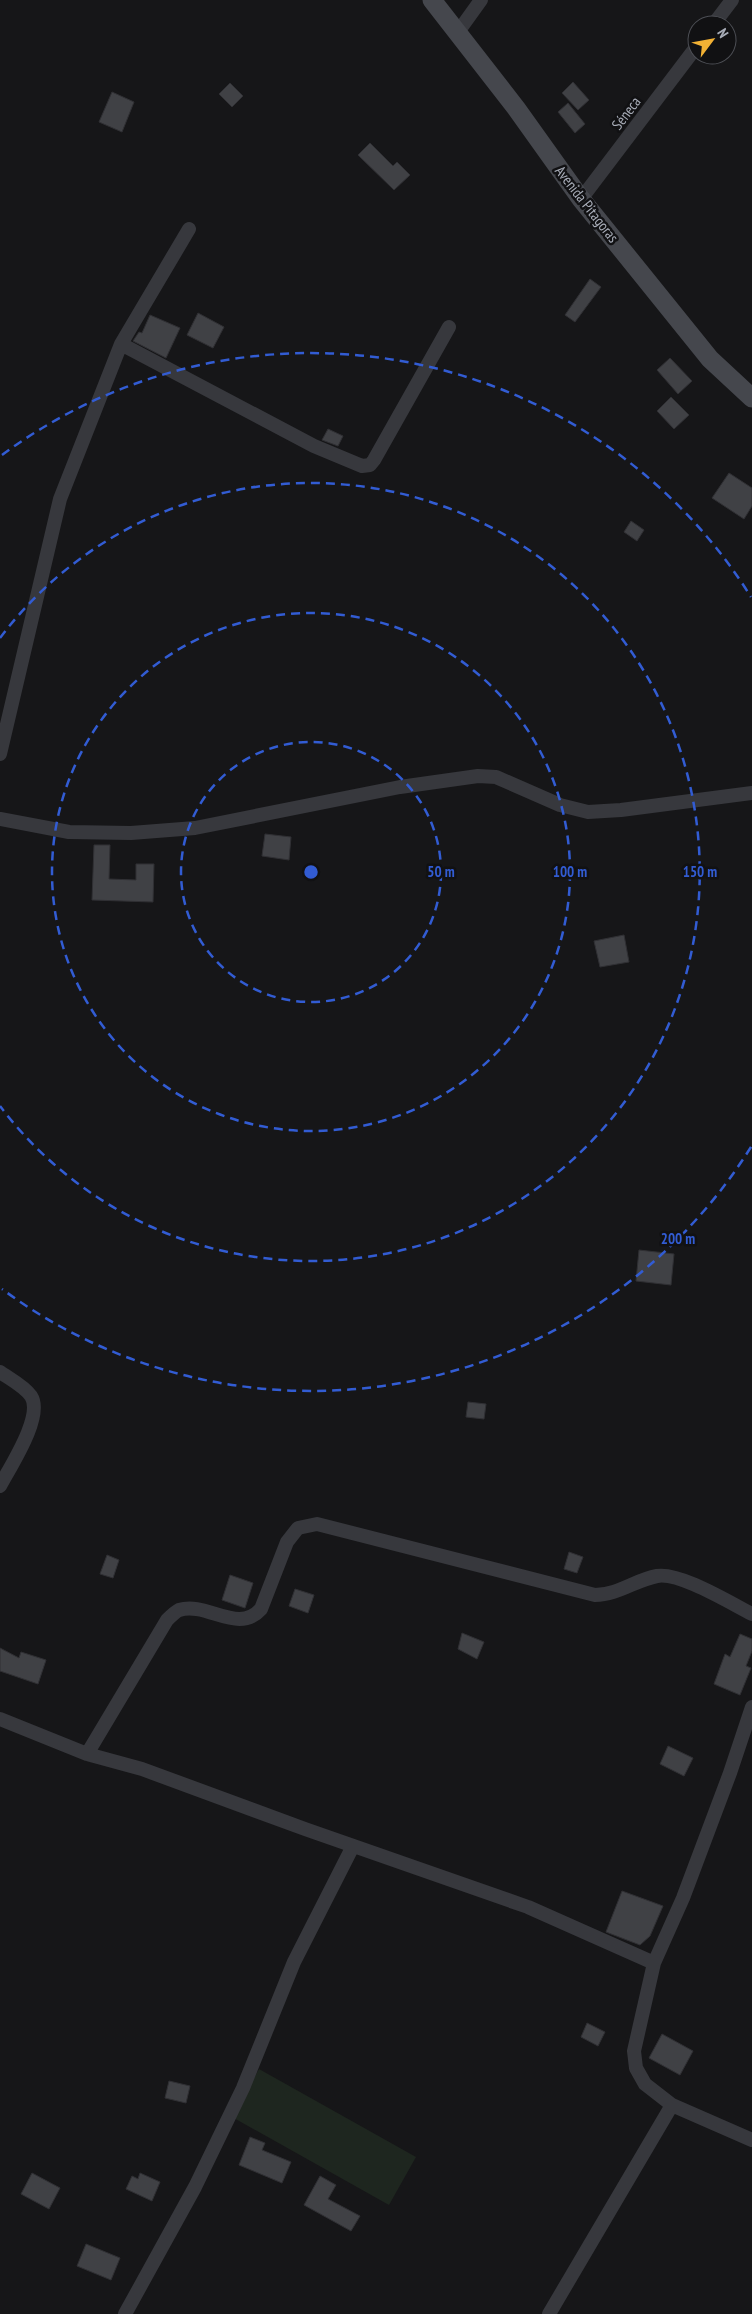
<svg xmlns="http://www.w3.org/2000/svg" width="752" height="2314" font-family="'PT Sans Narrow',sans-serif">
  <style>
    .green { fill: #1e261f }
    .building { fill: #404145; stroke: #303034 }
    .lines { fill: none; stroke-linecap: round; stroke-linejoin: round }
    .minor { stroke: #37383d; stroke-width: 14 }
    .secondary { stroke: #45474d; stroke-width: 19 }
    .ring { fill: none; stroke: #325cd3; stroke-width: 2.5; stroke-dasharray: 9 6 }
    .labels { text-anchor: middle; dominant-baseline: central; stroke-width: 5; stroke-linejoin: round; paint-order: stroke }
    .street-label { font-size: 15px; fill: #a8adb8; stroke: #111113 }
    .centre { fill: #325cd3; stroke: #111113; stroke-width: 2.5 }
    .ring-label { font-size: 15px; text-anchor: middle; font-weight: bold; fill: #325cd3; stroke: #111113; stroke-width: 5; stroke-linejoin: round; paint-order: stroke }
  </style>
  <rect width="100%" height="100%" fill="#161618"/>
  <path class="green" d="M 259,2069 L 416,2157 L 389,2205 L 232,2117 Z"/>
  <path class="building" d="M 573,82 L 589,100 L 578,110 L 562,93 Z
    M 230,83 L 243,96 L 232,107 L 219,94 Z
    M 112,92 L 134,102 L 122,132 L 99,122 Z
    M 568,103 L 585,124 L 575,133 L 558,112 Z
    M 370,143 L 393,166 L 397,162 L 410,175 L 394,190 L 358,155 Z
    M 590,279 L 601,287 L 575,322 L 565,315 Z
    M 198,313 L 224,327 L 213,348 L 187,335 Z
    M 150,315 L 180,328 L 166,358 L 133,341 L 139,332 L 142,333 Z
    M 670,358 L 692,381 L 678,394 L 657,370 Z
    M 671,397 L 689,415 L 674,429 L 657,411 Z
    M 328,429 L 343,436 L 338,446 L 322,440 Z
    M 729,473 L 752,488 L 752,506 L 744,519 L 712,498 Z
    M 631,521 L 644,530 L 637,541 L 624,532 Z
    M 265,834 L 291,837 L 289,860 L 262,856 Z
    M 94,845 L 110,845 L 109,879 L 136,880 L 136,864 L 154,864 L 153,902 L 92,900 Z
    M 624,935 L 629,962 L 600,967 L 594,941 Z
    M 639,1250 L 674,1254 L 671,1285 L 636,1281 Z
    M 468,1402 L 486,1404 L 484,1419 L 466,1417 Z
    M 569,1552 L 583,1557 L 577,1573 L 564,1569 Z
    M 107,1555 L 119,1560 L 113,1578 L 100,1574 Z
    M 230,1575 L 253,1583 L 245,1608 L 222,1600 Z
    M 295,1589 L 314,1595 L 308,1613 L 289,1606 Z
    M 462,1633 L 484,1642 L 477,1659 L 458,1649 Z
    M 740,1634 L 752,1639 L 752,1651 L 746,1666 L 751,1668 L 740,1695 L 714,1684 L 725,1654 L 730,1657 Z
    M 0,1648 L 19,1658 L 21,1652 L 46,1660 L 38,1684 L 0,1671 Z
    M 668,1746 L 693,1758 L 684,1776 L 660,1764 Z
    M 622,1891 L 663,1906 L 650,1936 L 640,1945 L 606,1932 Z
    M 587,2023 L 605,2032 L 598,2046 L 581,2037 Z
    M 662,2034 L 693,2051 L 680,2075 L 649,2058 Z
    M 169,2081 L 190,2086 L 186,2103 L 165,2098 Z
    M 250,2137 L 265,2143 L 262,2150 L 291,2162 L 282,2183 L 239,2165 Z
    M 32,2173 L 60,2188 L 49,2209 L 21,2194 Z
    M 140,2173 L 160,2182 L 152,2201 L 126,2189 L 132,2176 L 138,2179 Z
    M 320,2176 L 336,2185 L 328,2199 L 360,2216 L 351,2231 L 304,2205 Z
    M 86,2244 L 120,2258 L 111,2280 L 77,2266 Z"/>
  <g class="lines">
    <path class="minor" d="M 713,25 L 732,0
      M 458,32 L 481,0
      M 581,199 L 697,46
      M 121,344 L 314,446 L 362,466 L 370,465 L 374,460 L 449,327
      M 0,754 L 60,499 L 121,344 L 189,229
      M 0,819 L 69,832 L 131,833 L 195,828 L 400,787 L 478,776 L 496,777 L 560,805 L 588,812 L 621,810 L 752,793
      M 0,1372 C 10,1379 24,1386 31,1396 C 44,1416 10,1467 0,1486
      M 752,1707 L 730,1773 L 683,1898 L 654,1963 L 634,2051 L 636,2068 L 645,2084 L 672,2105 L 752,2140
      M 0,1719 L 87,1754 L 142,1769 L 305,1829 L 528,1907 L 654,1963
      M 87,1754 L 167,1620 C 170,1617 175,1612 179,1610 C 207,1601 238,1635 261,1609 L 287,1542 L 298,1528 L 317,1524 L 595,1595 C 618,1595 635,1580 657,1576 C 680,1572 730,1603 752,1614
      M 125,2314 L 195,2187 L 243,2088 L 294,1962 L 353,1846
      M 549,2314 L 672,2105"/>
    <path class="secondary" d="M 432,0 L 516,108 L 581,199 L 710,359 L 752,398"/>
  </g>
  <g class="ring">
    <circle cx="311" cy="872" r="130"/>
    <circle cx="311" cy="872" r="259"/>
    <path d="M0 638A389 389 0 1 1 0 1106"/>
    <path d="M751 1147A519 519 0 0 1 2 1289M2 455A519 519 0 0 1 751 597"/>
  </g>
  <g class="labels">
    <g class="street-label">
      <text transform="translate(626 113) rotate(-53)">Séneca</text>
      <text transform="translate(587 204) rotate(52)">Avenida Pitagoras</text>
    </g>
  </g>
  <circle cx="311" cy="872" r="8" class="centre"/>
  <g class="ring-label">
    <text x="441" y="877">50 m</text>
    <text x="570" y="877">100 m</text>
    <text x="700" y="877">150 m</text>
    <text x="678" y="1244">200 m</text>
  </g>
  <g transform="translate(712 40) rotate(58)"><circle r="24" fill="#111113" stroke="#4d4f55"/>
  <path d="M0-4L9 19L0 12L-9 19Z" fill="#f2b134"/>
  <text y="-8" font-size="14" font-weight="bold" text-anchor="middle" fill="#a8adb8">N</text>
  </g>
</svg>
